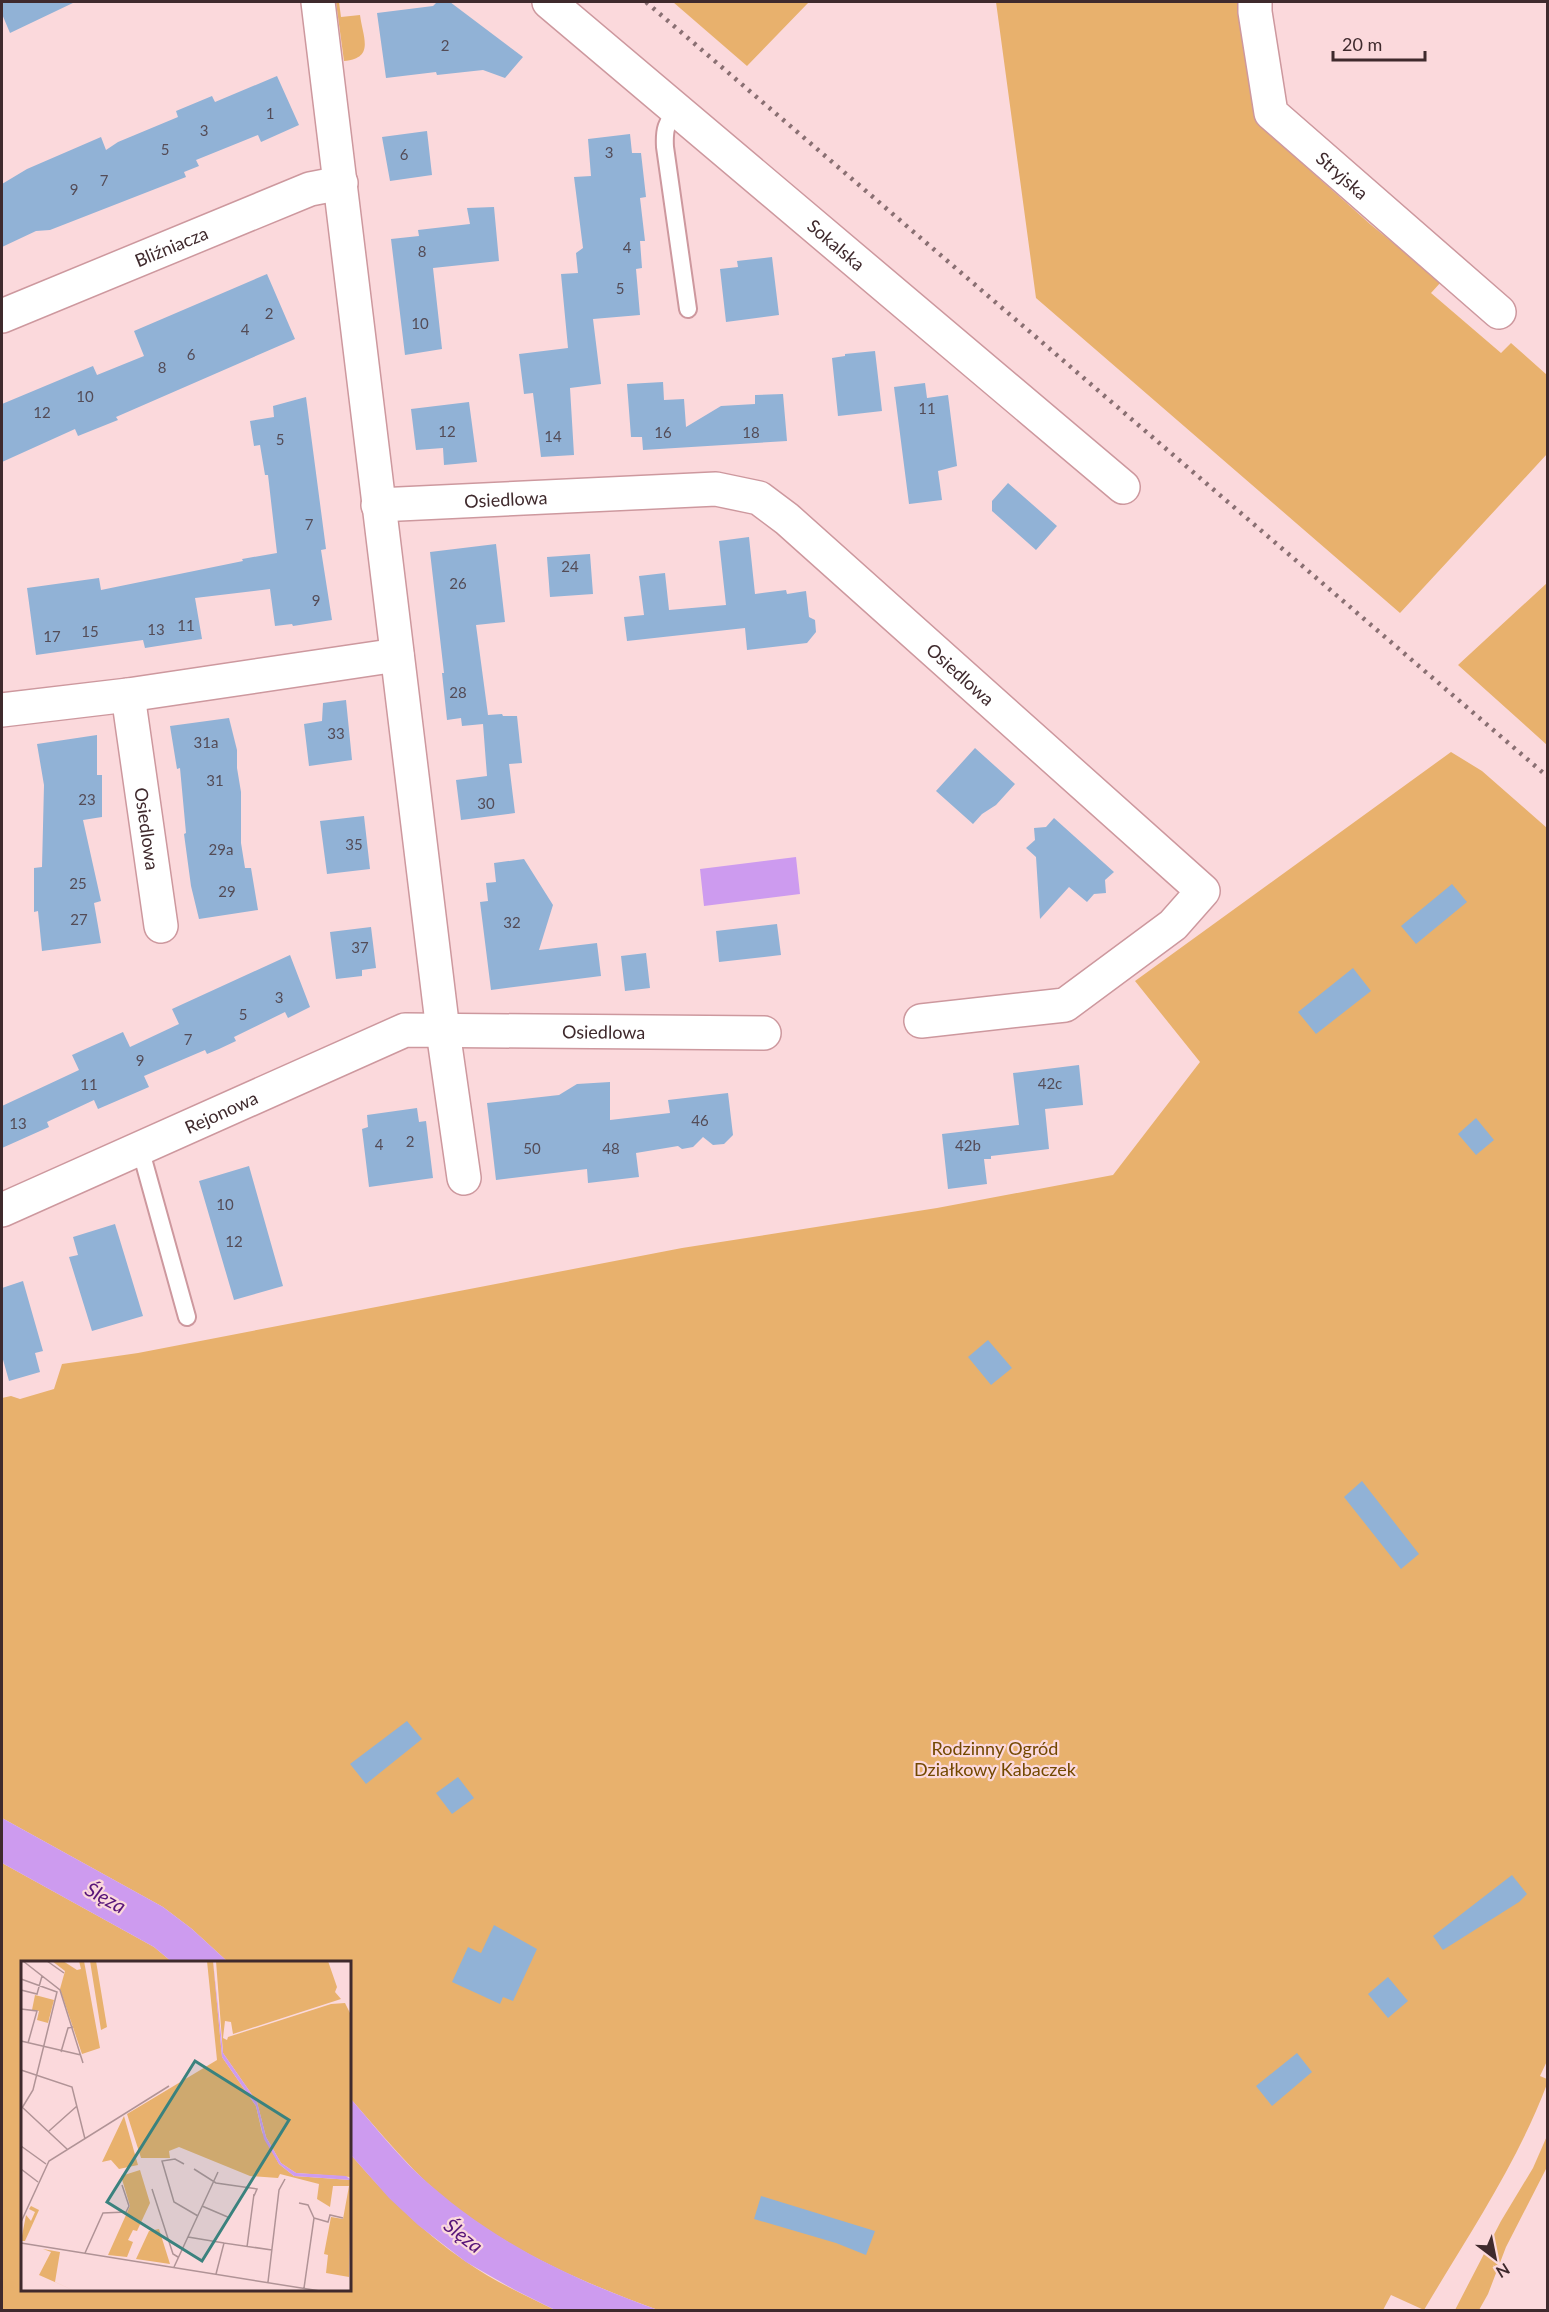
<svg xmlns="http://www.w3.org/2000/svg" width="1549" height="2312" font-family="Lato,sans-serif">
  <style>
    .green { fill: #e8b16d }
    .water { fill: #cd9bef }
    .building { fill: #91b2d6 }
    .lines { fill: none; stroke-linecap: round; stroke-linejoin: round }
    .lane-casing { stroke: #cd989e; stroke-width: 20 }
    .street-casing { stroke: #cd989e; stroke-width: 36 }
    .lane { stroke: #fff; stroke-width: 16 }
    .street { stroke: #fff; stroke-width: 33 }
    .rail { stroke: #896f72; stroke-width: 4.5; stroke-dasharray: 3 6; stroke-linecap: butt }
    .labels { text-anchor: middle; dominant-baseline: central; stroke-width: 4.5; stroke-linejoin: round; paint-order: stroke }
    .number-label { font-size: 15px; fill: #544c57 }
    .street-label { font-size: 18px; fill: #3f2a2d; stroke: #fbd9dc }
    .park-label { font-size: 18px; fill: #734800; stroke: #fbd9dc }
    .water-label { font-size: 20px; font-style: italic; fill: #581579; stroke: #fbd9dc }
    .inset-road { fill: none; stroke: #b09396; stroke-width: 1.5 }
    .view { fill: #3a827e; fill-opacity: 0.15; stroke: #3a827e; stroke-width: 3 }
    .inset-edge { fill: none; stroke: #3f2a2d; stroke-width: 3 }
  </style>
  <rect width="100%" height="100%" fill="#fbd9dc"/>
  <path class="green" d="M 336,2 L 339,2 L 341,17 L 360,15 C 363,38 375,58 344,61 Z
    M 673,2 L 809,2 L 747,66 Z
    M 996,2 L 1240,2 L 1257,123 L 1370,224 L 1441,282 L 1431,293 L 1501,353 L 1511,343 L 1547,375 L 1547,454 L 1400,613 L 1036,298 Z
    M 1547,583 L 1547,745 L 1458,665 Z
    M 1451,752 L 1482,771 L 1547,828 L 1548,2059 L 1540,2076 L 1547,2079 L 1547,2084 C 1517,2164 1467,2237 1424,2310 L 1391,2295 L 1383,2310 L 658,2310 C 570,2278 481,2238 414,2170 C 392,2147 371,2122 350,2098 L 350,1962 L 228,1962 L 192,1929 L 163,1907 L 2,1818 L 2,1398 L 11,1396 L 20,1399 L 54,1389 L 62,1364 L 138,1353 L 682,1248 L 937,1208 L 1113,1175 L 1200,1062 L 1135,981 Z
    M 2,1863 L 154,1947 L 172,1962 L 22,1962 L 22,2290 L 350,2290 L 350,2154 C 385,2194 421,2231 465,2261 C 493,2281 525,2295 555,2310 L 2,2310 Z
    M 1547,2136 L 1547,2167 L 1506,2247 L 1488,2294 L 1479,2310 L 1455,2310 L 1501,2221 L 1533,2168 Z"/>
  <path class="water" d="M 796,857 L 800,894 L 704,906 L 700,869 Z
    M 2,1818 L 163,1907 L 192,1929 L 228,1962 L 172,1962 L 154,1947 L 2,1863 Z
    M 350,2098 C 372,2123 393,2150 417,2173 C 489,2240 567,2277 658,2310 L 555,2310 L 515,2290 L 466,2262 L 418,2225 L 389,2198 L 350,2154 Z"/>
  <path class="building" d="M 2,2 L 75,2 L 10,33 L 2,14 Z
    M 450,2 L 523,57 L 505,78 L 483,70 L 437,75 L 436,72 L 386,78 L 377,13 L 433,6 L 436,3 Z
    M 277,76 L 299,125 L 261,142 L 258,135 L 196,160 L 199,166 L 184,172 L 186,177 L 50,230 L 36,231 L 2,247 L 2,184 L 27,169 L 101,137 L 106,150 L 118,142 L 178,117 L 176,111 L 212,96 L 215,102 Z
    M 427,131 L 432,175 L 390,181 L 382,137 Z
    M 630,134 L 632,153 L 641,153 L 646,197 L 640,198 L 645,241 L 640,241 L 642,268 L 636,269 L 640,315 L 593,319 L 601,384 L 570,388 L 574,455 L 541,457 L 533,393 L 524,394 L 519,354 L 568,348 L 561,274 L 578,273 L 576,253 L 583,248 L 574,177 L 591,176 L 588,139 Z
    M 494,207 L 499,261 L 433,268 L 442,349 L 405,355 L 391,239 L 419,236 L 418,230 L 470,224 L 467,208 Z
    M 772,257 L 779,315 L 726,322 L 720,269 L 738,267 L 737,261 Z
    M 267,274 L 295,339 L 116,417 L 118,420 L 78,436 L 75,429 L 2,462 L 2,404 L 93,366 L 97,375 L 144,356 L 134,331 Z
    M 875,351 L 882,411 L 838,416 L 832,358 L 845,356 L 845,354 Z
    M 663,382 L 664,400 L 684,399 L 686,427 L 721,406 L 755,404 L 755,395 L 783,394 L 787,441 L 643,450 L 642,437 L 631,437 L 627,384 Z
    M 925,383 L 927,398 L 948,395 L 957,466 L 938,471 L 942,500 L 909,504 L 894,387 Z
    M 306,397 L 326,549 L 321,550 L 332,620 L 293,626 L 292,624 L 275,626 L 270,589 L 195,598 L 202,639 L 145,648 L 143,640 L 36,655 L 27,588 L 99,578 L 101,590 L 243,561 L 242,559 L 277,553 L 268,475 L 265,475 L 260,445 L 254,446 L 250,421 L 274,417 L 273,406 Z
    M 469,402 L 477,462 L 444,465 L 443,448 L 416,450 L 411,409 Z
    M 1008,483 L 1057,526 L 1036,550 L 992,511 L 992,501 Z
    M 749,537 L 755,594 L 786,590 L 787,594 L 806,591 L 809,617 L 815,620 L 816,632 L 807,643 L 747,650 L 745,628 L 627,641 L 624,617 L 644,615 L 639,576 L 665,573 L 669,610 L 726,605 L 719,541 Z
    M 496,544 L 505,622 L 476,625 L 488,715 L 502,714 L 503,716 L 517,716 L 522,763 L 509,764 L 515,813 L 461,820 L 456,780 L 487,776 L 483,724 L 462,726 L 461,718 L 447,720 L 442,673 L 444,673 L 430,552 Z
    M 590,554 L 593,594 L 550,597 L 547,557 Z
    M 346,700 L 352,760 L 309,766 L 304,724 L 322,721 L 323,703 Z
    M 229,718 L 237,750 L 237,768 L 241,792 L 241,843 L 245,868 L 251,868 L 258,910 L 199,919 L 191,886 L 184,834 L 186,833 L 180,768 L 177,769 L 170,726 Z
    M 97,735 L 97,775 L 102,775 L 102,817 L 83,820 L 101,901 L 94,903 L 101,943 L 42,951 L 38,911 L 34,912 L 34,868 L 42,867 L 44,785 L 37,744 Z
    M 975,748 L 1015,784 L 996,805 L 982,814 L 973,824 L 936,791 Z
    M 364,816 L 370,869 L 327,874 L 320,821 Z
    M 1054,818 L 1114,872 L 1105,880 L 1106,893 L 1094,894 L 1087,902 L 1069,887 L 1040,919 L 1036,857 L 1026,848 L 1035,840 L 1034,828 L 1046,827 Z
    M 524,859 L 553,905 L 539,950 L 597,943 L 601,976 L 491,990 L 480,902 L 488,901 L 486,883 L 496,882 L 494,863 Z
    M 1452,884 L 1467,902 L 1416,944 L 1401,926 Z
    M 777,924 L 781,955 L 719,962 L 716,931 Z
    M 371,927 L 376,968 L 362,970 L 362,976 L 336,979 L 330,932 Z
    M 646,953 L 650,988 L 625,991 L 621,956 Z
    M 290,955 L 310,1007 L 288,1018 L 285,1012 L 234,1037 L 236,1041 L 219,1049 L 207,1054 L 205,1050 L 144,1076 L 149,1087 L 98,1109 L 94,1100 L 47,1122 L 49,1127 L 2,1148 L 2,1106 L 79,1070 L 72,1055 L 123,1032 L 130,1047 L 179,1024 L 172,1009 Z
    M 1353,968 L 1371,991 L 1316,1034 L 1298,1012 Z
    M 1079,1065 L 1083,1105 L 1045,1109 L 1049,1149 L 991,1156 L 991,1159 L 984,1159 L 987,1184 L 948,1189 L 942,1134 L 1019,1125 L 1013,1073 Z
    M 610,1082 L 610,1120 L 670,1113 L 668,1100 L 728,1093 L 733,1135 L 724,1144 L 713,1145 L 703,1137 L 693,1147 L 682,1149 L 678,1146 L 636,1153 L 639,1177 L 588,1183 L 587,1169 L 496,1180 L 487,1103 L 559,1095 L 577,1084 Z
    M 417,1108 L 419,1122 L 426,1121 L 433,1178 L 369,1187 L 362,1129 L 368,1127 L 367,1115 Z
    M 1476,1118 L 1494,1140 L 1476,1155 L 1458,1134 Z
    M 249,1166 L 283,1286 L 234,1300 L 199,1181 Z
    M 115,1224 L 143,1316 L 92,1331 L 69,1257 L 78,1255 L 73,1237 Z
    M 23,1281 L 43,1351 L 35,1353 L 40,1372 L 9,1381 L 2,1356 L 2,1288 Z
    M 988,1340 L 1012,1368 L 991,1385 L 968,1357 Z
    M 1362,1481 L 1419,1554 L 1401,1569 L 1344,1497 Z
    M 407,1721 L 422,1739 L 366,1784 L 350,1764 Z
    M 458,1777 L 474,1798 L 452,1814 L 436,1793 Z
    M 1512,1875 L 1527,1894 L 1519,1902 L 1443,1950 L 1433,1936 Z
    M 494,1925 L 537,1949 L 513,2001 L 503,1997 L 500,2004 L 452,1982 L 468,1947 L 481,1953 Z
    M 1388,1977 L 1408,2001 L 1388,2018 L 1368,1994 Z
    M 1297,2053 L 1312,2072 L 1272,2106 L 1256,2086 Z
    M 761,2196 L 875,2231 L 866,2255 L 836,2243 L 754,2219 Z"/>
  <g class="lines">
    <g class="lane-casing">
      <path id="lane" d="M 678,110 C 666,122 664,130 665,147 L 688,309
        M 140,1148 L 187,1317"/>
    </g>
    <g class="street-casing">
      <g id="street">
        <path d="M 318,2 L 443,1031 L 464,1178"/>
        <path id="s1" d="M 549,2 L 1123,487"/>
        <path id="s2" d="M 1255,2 L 1255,12 L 1271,113 L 1499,312"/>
        <path id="s3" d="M 2,316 L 310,189 L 341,183"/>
        <path id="s4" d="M 378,505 L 716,489 L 759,498 L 787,519 L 1203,891 L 1173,925 L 1065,1005 L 921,1021"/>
        <path id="s5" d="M 128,695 L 161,926"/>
        <path d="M 2,710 L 128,695 L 397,655"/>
        <path id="s6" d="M 2,1210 L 405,1030 L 764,1033"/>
      </g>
    </g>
    <use href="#lane" class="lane"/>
    <use href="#street" class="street"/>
    <path class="rail" d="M 646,2 L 1548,777"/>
  </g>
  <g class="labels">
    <g class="number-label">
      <text x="445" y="45">2</text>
      <text x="270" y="113">1</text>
      <text x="204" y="130">3</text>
      <text x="165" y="149">5</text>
      <text x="609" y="152">3</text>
      <text x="404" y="154">6</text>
      <text x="104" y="180">7</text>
      <text x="74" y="189">9</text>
      <text x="627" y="247">4</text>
      <text x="422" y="251">8</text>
      <text x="620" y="288">5</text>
      <text x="269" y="313">2</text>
      <text x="420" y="323">10</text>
      <text x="245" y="329">4</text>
      <text x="191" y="354">6</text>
      <text x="162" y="367">8</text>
      <text x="85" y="396">10</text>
      <text x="927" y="408">11</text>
      <text x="42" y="412">12</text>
      <text x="447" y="431">12</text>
      <text x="663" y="432">16</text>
      <text x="751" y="432">18</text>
      <text x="553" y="436">14</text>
      <text x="280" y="439">5</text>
      <text x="309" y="524">7</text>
      <text x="570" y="566">24</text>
      <text x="458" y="583">26</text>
      <text x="316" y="600">9</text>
      <text x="186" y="625">11</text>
      <text x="156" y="629">13</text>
      <text x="90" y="631">15</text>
      <text x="52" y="636">17</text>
      <text x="458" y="692">28</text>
      <text x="336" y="733">33</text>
      <text x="206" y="742">31a</text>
      <text x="215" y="780">31</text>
      <text x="87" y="799">23</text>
      <text x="486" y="803">30</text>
      <text x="354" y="844">35</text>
      <text x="221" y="849">29a</text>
      <text x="78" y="883">25</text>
      <text x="227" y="891">29</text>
      <text x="79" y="919">27</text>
      <text x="512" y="922">32</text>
      <text x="360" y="947">37</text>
      <text x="279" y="997">3</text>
      <text x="243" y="1014">5</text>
      <text x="188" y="1039">7</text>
      <text x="140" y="1060">9</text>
      <text x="1050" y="1083">42c</text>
      <text x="89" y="1084">11</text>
      <text x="700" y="1120">46</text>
      <text x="18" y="1123">13</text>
      <text x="410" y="1141">2</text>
      <text x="379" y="1144">4</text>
      <text x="968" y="1145">42b</text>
      <text x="532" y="1148">50</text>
      <text x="611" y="1148">48</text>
      <text x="225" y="1204">10</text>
      <text x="234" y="1241">12</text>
    </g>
    <g class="street-label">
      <text stroke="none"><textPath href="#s2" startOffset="207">Stryjska</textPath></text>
      <text stroke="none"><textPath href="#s1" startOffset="376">Sokalska</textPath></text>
      <text stroke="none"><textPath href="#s3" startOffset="183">Bliźniacza</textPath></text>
      <text stroke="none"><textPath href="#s4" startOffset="128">Osiedlowa</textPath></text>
      <text stroke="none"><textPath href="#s4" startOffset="650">Osiedlowa</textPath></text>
      <text stroke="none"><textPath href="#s5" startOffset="135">Osiedlowa</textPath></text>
      <text stroke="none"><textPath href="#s6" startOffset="640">Osiedlowa</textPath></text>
      <text stroke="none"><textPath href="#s6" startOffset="240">Rejonowa</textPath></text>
    </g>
    <g class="park-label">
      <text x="995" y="1748">Rodzinny Ogród<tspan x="995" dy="21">Działkowy Kabaczek</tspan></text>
    </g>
    <g class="water-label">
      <text transform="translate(106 1897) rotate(29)">Ślęza</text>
      <text transform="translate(464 2235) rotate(38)">Ślęza</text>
    </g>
  </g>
  <g transform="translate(21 1961)">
    <rect width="330" height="330" fill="#fbd9dc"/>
    <path d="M 31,0 L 42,0 L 56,9 L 60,8 L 58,0 L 63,0 L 79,87 L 61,93 L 39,28 L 44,10 ZM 69,0 L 75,0 L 86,66 L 80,69 ZM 186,0 L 192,0 L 201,96 L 235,145 L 241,171 L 258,203 L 273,215 L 330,219 L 328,316 L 305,312 L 307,294 L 303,293 L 310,256 L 322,258 L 328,225 L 312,225 L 309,246 L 296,238 L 298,223 L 259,213 L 257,217 L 229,215 L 158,186 L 148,190 L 149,197 L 120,197 L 106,153 L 196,99 ZM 195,0 L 307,0 L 316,26 L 314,31 L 320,38 L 212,73 L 210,61 L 204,60 L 202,77 L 206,79 L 207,76 L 310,43 L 324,42 L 330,54 L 330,216 L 275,212 L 260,202 L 245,176 L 236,141 L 202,92 ZM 14,34 L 33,39 L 27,62 L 16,59 L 18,50 L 11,49 ZM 103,155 L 117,204 L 98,208 L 90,199 L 81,201 ZM 119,209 L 129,242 L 116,270 L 112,269 L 107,279 L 112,281 L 106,296 L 87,294 L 109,245 L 100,215 ZM 10,245 L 18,249 L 4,280 L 0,280 L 5,254 L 10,260 L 14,251 L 8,248 ZM 138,268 L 149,303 L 115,298 L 128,270 ZM 22,288 L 39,291 L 34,321 L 54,330 L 18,314 L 30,291 Z" fill="#e8b16d"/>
    <path d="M 192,0 L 202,92 L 236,141 L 245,176 L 260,202 L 275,212 L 325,215 L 330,219 L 273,215 L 258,203 L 243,178 L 235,145 L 201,96 Z" fill="#cd9bef"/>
    <path class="inset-road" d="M 2,0 L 39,29 L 62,102M 26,0 L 43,12M 0,18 L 36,31 L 12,129 L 1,147M 0,29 L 16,33 L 21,15M 0,48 L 16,50 L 7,82M 0,80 L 60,94M 40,91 L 47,67 L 52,66M 0,109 L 51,126 L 64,178M 1,146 L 46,188M 28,170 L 56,145M 0,185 L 25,203M 163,203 L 154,198 L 141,200 L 153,241 L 177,255M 0,208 L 17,221M 173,208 L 195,222 L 236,228 L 233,235M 131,228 L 152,293 L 157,296M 278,242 L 287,244 L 293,257 L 283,327M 181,245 L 209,257M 293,257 L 307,261 L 309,254 L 322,257M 0,261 L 28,200 L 148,125M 167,276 L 203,282M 0,282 L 299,330M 226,286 L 233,233M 64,292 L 82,252 L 105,251 L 108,245 L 101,224M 153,306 L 197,211M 195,313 L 203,282 L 251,289M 247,321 L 258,229 L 264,218"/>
    <path class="view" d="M 174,100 L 268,159 L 181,300 L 86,241 Z"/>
    <rect width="330" height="330" class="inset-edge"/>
  </g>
  <rect width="1549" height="2312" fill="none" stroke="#3f2a2d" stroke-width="6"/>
  <g transform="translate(1495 2258) rotate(148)" stroke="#fbd9dc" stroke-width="4.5" paint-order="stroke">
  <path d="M0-4.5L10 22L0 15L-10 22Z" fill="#3f2a2d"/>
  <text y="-9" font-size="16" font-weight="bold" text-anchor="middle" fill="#3f2a2d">N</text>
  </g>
  <path d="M1333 51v9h92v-9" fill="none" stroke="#3f2a2d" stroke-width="3"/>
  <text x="1342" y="51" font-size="18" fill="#3f2a2d" stroke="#fbd9dc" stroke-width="4.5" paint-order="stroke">20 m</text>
</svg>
